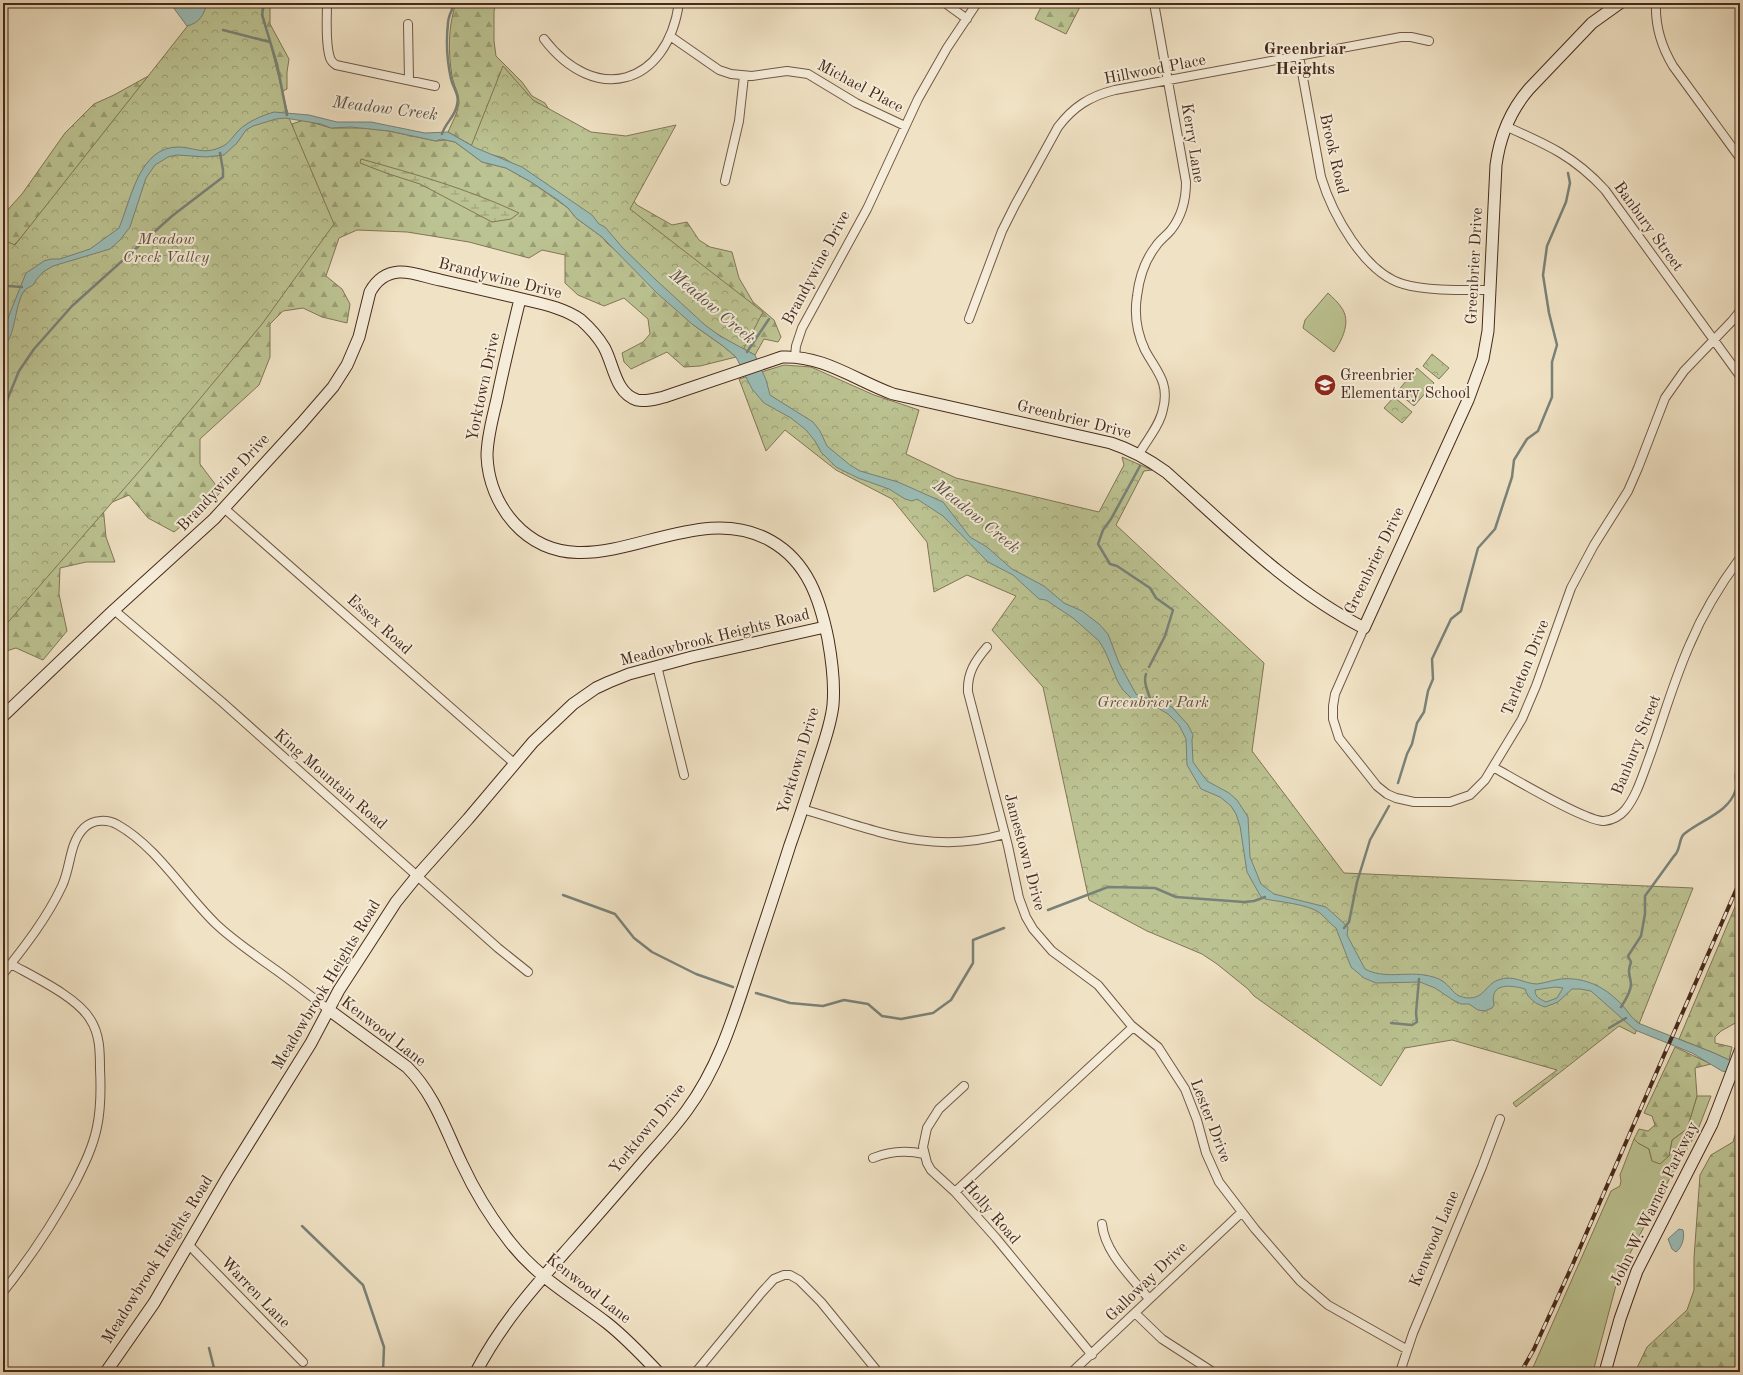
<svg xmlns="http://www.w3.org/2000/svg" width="1743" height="1375" font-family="'Old Standard TT',serif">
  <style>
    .grass { fill: #bcc392; stroke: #827656 }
    .forest { fill: url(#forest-firs); stroke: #827656 }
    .wetland { fill: url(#wetland-marsh); stroke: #827656 }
    .park { fill: url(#park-crowns); stroke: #827656 }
    .water { fill: #9abdb7; stroke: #798279; fill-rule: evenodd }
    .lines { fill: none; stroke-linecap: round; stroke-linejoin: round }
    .stream { stroke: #798279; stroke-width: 2.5 }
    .street-casing { stroke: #715845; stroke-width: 10 }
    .secondary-casing { stroke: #472a1b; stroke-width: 13 }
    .street { stroke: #f5ecd9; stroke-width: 8 }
    .secondary { stroke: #f5ecd9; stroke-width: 11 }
    .rail-casing { stroke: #472a1b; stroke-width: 4 }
    .rail { stroke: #f5ecd9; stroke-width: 2.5; stroke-dasharray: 8; stroke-linecap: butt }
    .labels { text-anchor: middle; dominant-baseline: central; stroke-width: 4; stroke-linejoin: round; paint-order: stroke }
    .street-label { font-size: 16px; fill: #472a1b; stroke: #f5ecd9 }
    .park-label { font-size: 16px; font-style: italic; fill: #645039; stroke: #f5ecd9 }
    .poi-label { font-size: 16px; fill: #472a1b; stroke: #f5ecd9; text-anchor: start }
    .neighbourhood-label { font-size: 17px; font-weight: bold; fill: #472a1b; stroke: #f5ecd9 }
    .water-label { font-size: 17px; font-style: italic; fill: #5c4f42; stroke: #f5ecd9 }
  </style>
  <defs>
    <pattern id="forest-firs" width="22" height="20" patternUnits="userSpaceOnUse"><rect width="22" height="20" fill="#bcc392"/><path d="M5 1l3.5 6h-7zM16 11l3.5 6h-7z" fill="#9b9f76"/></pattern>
    <pattern id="wetland-marsh" width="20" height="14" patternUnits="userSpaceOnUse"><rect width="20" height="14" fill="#bcc392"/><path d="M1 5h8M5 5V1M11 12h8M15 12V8" fill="none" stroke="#9b9f76"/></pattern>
    <pattern id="park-crowns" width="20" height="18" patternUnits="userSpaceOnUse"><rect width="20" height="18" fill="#bcc392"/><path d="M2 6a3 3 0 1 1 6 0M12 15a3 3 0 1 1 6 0" fill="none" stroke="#9b9f76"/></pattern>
  </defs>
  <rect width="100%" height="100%" fill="#f0e2c4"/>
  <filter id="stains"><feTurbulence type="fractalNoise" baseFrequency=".005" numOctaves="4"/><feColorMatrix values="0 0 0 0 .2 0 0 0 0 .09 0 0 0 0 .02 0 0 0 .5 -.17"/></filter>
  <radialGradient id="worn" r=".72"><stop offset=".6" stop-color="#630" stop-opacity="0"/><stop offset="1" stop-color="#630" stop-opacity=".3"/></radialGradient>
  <path class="grass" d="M 1328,293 C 1332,297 1338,302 1341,307 C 1352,321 1342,340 1334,352 L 1303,328 L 1305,320 Z
    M 1417,368 L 1434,383 L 1414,406 L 1397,392 Z
    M 1697,1096 L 1711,1096 L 1697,1132 L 1670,1178 L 1619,1274 L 1593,1372 L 1531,1372 L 1611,1191 L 1620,1186 L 1621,1181 L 1620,1175 L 1634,1139 L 1638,1143 L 1649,1149 L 1652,1161 L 1669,1156 L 1672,1140 L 1687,1129 Z"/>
  <path class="forest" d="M 212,3 L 270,3 L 270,24 L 289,59 L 287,72 L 287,89 L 54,202 L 3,257 L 3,215 L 22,194 L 65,133 L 94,104 L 114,95 L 170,64 Z
    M 456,3 L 496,3 L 494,11 L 494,41 L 496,56 L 522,82 L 532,96 L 545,103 L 551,113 L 626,191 L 637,205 L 672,225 L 687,222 L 699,240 L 710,247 L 732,252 L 739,278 L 753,302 L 774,320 L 781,337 L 778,342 L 764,339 L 755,355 L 720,336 L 605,227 L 491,155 L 476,148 L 448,132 C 452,123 458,112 459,103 C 459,93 454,86 452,76 C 448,51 448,27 456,3 Z
    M 1043,3 L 1082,3 L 1066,34 L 1035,19 Z
    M 304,120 L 331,128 L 365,128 L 389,131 L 436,141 L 446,140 L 455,142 L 482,162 L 506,168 L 531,182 L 568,208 L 576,218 L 602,237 L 617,251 L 692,324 L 723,346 L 736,357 L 700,366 L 684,367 L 667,352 L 631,369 L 624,362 L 622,353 L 643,342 L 650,334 L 648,319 L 624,298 L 604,306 L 578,295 L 565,283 L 565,255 L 542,250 L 529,258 L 469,242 L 407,232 L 357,230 L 339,238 L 326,276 L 342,289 L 350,304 L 347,323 L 322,317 L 303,308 L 283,311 L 270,324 L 270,357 L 259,385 L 200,439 L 200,464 L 221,492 L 211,502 L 174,532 L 148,518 L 129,495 L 103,506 L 106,537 L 115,562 L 86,562 L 60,568 L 59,594 L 67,631 L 43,660 L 16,648 L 3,652 L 3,386 L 280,128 Z
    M 1740,895 L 1740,1018 L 1739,1021 L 1721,1031 L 1715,1037 L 1715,1043 L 1732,1047 L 1729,1060 L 1714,1053 L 1679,1039 Z
    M 1675,1047 L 1711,1064 L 1695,1068 L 1697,1096 L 1687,1129 L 1672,1140 L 1669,1156 L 1660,1164 L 1652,1161 L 1649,1149 L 1638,1143 L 1634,1139 L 1639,1129 L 1648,1131 L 1655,1125 L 1652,1116 L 1644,1113 Z
    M 1740,1119 L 1740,1372 L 1635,1372 L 1647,1347 L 1687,1310 L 1694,1290 L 1694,1258 L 1700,1175 L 1711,1155 L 1733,1142 Z"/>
  <path class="wetland" d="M 361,159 C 415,174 468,189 519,213 L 511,219 L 492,222 L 420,184 L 386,173 L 360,163 Z"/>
  <path class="park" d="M 199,3 L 263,3 L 262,11 L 289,118 L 334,224 L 262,324 L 149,460 L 3,628 L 3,240 L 15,245 L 197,14 Z
    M 503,66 L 533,100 L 591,132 L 626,136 L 676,125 L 630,209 L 763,312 L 743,350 L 701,324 L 607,243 L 586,217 L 525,172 L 504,158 L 470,149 Z
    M 1432,354 L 1449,368 L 1439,379 L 1423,366 Z
    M 784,365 L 811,367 L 874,395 L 919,410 L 906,454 L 956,478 L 1099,512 L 1124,465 L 1122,457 L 1152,470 L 1144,471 L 1116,525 L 1264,663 L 1252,751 L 1344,873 L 1693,888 L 1635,1034 L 1619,1026 L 1516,1107 L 1513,1103 L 1557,1070 L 1452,1040 L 1405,1048 L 1381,1086 L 1254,996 L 1248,989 L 1217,964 L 1202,954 L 1147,931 L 1089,900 L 1043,687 L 992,630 L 1016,596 L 967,575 L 934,592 L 927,542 L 892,499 L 836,470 L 785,430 L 766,451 L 739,379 Z
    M 1394,397 L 1412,412 L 1402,423 L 1384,408 Z"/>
  <path class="water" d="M 170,3 L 207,3 C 204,14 200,23 187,26 Z
    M 274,112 L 309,115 L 337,122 L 371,122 L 425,133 L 448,132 L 476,148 L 522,167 L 592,215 L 599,224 L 605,227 L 622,247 L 655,279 L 705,325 L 720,336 L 755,355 L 766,380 L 770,395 L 813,422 L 820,431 L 827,446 L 850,465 L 860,471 L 898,482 L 943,502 L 970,537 L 987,547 L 1012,569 L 1044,586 L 1064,603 L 1082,611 L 1099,624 L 1108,634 L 1119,663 L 1136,694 L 1141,697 L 1152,699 L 1172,707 L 1188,725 L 1193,735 L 1192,740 L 1193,762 L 1207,781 L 1229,793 L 1237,800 L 1248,817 L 1250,857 L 1261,884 L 1274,894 L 1326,907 L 1348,927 L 1347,935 L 1365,969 C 1384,979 1404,972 1424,975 C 1431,976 1439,978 1444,982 C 1454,990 1454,997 1468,998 C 1484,999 1486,984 1498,980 C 1514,974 1524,984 1537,984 C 1545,983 1553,980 1561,979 C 1582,977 1601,985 1616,999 C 1625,1006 1629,1016 1638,1023 L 1714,1053 L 1740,1065 L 1740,1076 L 1722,1071 L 1692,1053 L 1635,1030 L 1591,991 L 1580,989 L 1572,989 L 1558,1002 L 1545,1007 C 1536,1004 1528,999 1525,989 C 1511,985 1489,982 1494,1005 L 1492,1008 L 1485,1011 L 1478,1010 L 1469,1004 L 1461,1004 L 1453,1000 L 1435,988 L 1420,982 L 1376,983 L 1364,978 L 1351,967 L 1336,928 C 1329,923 1326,918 1320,913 C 1308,904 1280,902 1265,899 L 1261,897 L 1247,872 L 1240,826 L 1236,814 L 1231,806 L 1220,797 L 1201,789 L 1187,765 L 1186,739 L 1179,725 L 1168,714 L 1153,705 L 1136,703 L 1123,690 L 1118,682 L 1105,651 L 1099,641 L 1073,618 L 1046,600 L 1039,599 L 1013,575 L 988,562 L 943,516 L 917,499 L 912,501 L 905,499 L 889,489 L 858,478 L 836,467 L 821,452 L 815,441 L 806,430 L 791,418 L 764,403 L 752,389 L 736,357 L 723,346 L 692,324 L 658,294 L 602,237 L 576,218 L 568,208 L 558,200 L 531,182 L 506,168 L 482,162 L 455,142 L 441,139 L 436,141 L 389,131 L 351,127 L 331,128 L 321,124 L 285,118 L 276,119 L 253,126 L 246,130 L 237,143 L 224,155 L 206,157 L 177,155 L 168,157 L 155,165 L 146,178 L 130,227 L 120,240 L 110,249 L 53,266 L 43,272 L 36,280 L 34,284 C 31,287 26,288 24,291 C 14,306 16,337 3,347 L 3,335 L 6,323 L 26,273 L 44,261 L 51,259 L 60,259 L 90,249 L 119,228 C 131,200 139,146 179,147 C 196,148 204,155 221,147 C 229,144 233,136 239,130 C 249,121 261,116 274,112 ZM 1555,987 L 1563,988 L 1557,998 L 1546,1002 C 1540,999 1535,997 1535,990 Z
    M 1679,1229 L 1683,1230 C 1685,1237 1682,1248 1676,1252 L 1672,1249 L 1668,1239 Z"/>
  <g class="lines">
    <path class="stream" d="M 264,3 L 262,15 L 277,64 L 287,115
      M 223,30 L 270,42
      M 442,134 C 445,123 455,117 457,105 C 460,95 453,88 451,79 C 447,61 446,41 448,23 C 448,17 452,9 455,3
      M 3,284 L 8,286 L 22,287
      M 747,352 L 769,319
      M 3,410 L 19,371 L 34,349 L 72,306 L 172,216 L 223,177 L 223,170 L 220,153
      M 1140,466 L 1111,519 L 1103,530 L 1098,544 L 1110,564 L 1117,566 L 1150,588 L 1156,598 L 1173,610 L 1165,636 L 1149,667
      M 1146,674 C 1143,682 1148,692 1151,701
      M 1398,783 L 1407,754 L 1412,744 L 1417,723 L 1424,712 L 1428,691 L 1433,679 L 1432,659 L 1451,619 L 1461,611 L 1478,548 L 1495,529 L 1512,477 L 1514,460 L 1527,439 L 1538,431 L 1552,397 L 1552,362 L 1557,345 L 1549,313 L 1543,275 L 1547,246 L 1566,202 L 1570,183 L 1568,173
      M 563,895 L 615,914 L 634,938 L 652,952 L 696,974 L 733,987
      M 1048,910 L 1108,887 L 1155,888 L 1176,897 L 1244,902 L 1254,901 L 1265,897
      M 1344,928 L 1349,922 L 1357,882 L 1370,840 L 1389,806
      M 756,993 L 790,1003 L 823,1006 L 844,1000 L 868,1004 L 882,1016 L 901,1019 L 933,1013 L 951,1000 L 973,963 L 973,940 L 1004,928
      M 1621,1007 C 1625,1001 1631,992 1631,984 C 1630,973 1627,974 1631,962 L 1628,956 L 1641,936 L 1645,914 L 1645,896 L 1674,856 C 1681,850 1678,840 1684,834 C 1702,819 1729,813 1736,789 C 1737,784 1735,778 1736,773 C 1737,765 1739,757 1740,749
      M 1391,1023 L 1412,1025 L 1417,1022 L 1416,1013 L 1419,979
      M 1609,1028 L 1626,1018
      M 302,1226 L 363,1285 L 384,1347 L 383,1372
      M 209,1348 L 215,1372"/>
    <g class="street-casing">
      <path id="street" d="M 327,3 C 327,19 325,43 330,58 C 331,61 333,63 336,65 L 435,86
        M 945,3 L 967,19
        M 1656,3 C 1655,26 1661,46 1673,66 L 1740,158
        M 408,24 L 409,80
        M 670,36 L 719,70 L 731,74 L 752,76 L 787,71 L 808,74 L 856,103 L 905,126
        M 544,39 C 595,106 667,86 679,3
        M 1299,56 L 1321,177 C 1332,213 1364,273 1403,284 C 1425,291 1466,290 1491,290
        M 1505,126 C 1546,144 1574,156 1605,190 L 1740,376
        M 725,181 L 739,121 L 744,76
        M 969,319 L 1002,231 L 1015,205 L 1058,127 C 1073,107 1090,96 1115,90 L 1401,37 L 1411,37 L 1429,41
        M 795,357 L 796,346 L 802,328 L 867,209 L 918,99 L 947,48 L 977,3
        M 1139,454 C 1147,440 1160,425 1163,409 C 1170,382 1156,371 1145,350 C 1137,333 1134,315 1137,296 C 1139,279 1145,260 1156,246 C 1160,240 1166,236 1171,230 C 1182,216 1186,200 1186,182 L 1154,3
        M 225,509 L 515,764
        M 114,610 L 222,702 L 498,948 L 528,972
        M 1364,628 L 1335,694 L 1333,706 L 1333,719 L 1339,738 L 1377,786 L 1387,794 L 1396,798 L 1414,802 L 1450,802 L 1470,795 L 1485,780 L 1522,719 L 1536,686 L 1571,588 L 1594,545 L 1628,491 L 1638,468 L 1665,398 L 1684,371 L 1732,321 L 1740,311
        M 987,647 C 975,661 967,673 968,692 L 1008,846 L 1019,898 L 1026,917 L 1033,929 L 1052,951 L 1098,985 L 1131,1025 L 1158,1047 L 1185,1089 L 1197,1120 L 1206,1153 L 1219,1182 L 1255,1229 L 1300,1281 L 1328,1305 L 1406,1349
        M 657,666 L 684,775
        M 1493,767 C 1513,778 1586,822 1604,821 C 1612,820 1620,816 1625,810 C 1636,797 1642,777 1648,761 C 1662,723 1673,682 1690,644 C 1703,613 1720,585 1740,558
        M 802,809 C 873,829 929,856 1005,834
        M 3,974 C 25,946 47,918 62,886 C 71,867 69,843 84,828 C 93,819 108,819 118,825 C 157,847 184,893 216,924 C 234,941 255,955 276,970 C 294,983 311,996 329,1010
        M 964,1086 L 939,1109 L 927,1128 L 923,1147 L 927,1163 L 931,1170 L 955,1192 L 996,1238 L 1092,1355
        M 873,1158 C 890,1151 906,1150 924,1154
        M 955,1192 L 1133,1027
        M 1102,1224 C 1105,1253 1131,1276 1149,1299
        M 188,1244 L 303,1362
        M 3,1292 C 30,1258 54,1222 75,1183 C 84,1165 93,1147 97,1127 C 101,1108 101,1088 100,1069 C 100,1052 100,1034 90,1019 C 77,997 34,977 11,964
        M 1135,1313 L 1162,1339 L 1213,1372
        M 696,1372 L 762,1292 L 774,1279 L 784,1275 L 790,1275 L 799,1280 L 821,1302 L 878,1372
        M 1072,1372 L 1242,1212
        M 1400,1372 L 1413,1333 L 1482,1167 L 1500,1119"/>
    </g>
    <g class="secondary-casing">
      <path id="secondary" d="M 3,716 L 114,610 L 214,519 L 301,424 L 333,387 L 347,365 L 359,337 L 370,292 C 376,281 385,273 399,272 C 412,271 428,278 440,280 C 466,286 492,292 518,298 C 538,303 563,307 581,320 C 590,328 598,337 604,347 C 614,365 615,393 637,400 C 646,402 655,399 664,397 L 782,357 C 823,355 855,380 893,394 L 1111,443 C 1132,450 1148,459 1166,472 C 1229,528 1288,589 1364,628 L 1468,400 L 1483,359 L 1488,331 L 1496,165 C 1500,135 1510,111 1529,89 L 1592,23 L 1620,3
        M 329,1010 L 407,1067 C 435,1095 445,1129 462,1164 C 475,1192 491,1218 510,1242 C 538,1278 572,1296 607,1323 C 626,1338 642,1355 658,1372
        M 106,1372 L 154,1303 L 227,1178 L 311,1043 L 339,990 L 396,902 L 417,876 L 468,819 L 533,742 L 573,704 L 596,688 L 609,682 L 629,674 L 692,657 L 825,627
        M 476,1372 C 502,1322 536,1285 572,1244 C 597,1216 621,1188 645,1160 C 659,1144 674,1128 687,1110 C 718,1068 733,1019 749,970 C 763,928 777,886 790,845 C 800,817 809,789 818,761 C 824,743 831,724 833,705 C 835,682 832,661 828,639 C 820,600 808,562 771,541 C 687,492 586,602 514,523 C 498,505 488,481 487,456 C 487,437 493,417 497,399 C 504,365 512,332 520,299
        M 1605,1372 L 1620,1319 L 1637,1271 L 1712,1124 L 1740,1051"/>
    </g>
    <use href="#street" class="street"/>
    <use href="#secondary" class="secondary"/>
    <g class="rail-casing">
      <path id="rail" d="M 1521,1372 L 1534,1349 L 1572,1266 L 1740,881"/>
    </g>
    <use href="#rail" class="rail"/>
  </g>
  <defs>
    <g id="school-disc" transform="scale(1.15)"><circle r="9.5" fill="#8f2418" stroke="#f5ecd9"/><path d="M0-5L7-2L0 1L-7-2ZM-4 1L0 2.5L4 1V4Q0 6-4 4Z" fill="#fff"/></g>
  </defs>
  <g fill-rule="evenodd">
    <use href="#school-disc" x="1325" y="385"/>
  </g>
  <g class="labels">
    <g class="street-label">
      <text transform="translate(1155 70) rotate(-11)">Hillwood Place</text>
      <text transform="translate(860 87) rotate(28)">Michael Place</text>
      <text transform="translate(1192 143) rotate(81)">Kerry Lane</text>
      <text transform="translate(1333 154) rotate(77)">Brook Road</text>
      <text transform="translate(1648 227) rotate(54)">Banbury Street</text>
      <text transform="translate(1475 266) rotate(-87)">Greenbrier Drive</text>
      <text transform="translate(817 268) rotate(-62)">Brandywine Drive</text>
      <text transform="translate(500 279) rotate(14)">Brandywine Drive</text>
      <text transform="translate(484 387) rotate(-78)">Yorktown Drive</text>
      <text transform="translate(1074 420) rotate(14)">Greenbrier Drive</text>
      <text transform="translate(224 483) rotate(-47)">Brandywine Drive</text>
      <text transform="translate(1375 561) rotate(-64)">Greenbrier Drive</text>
      <text transform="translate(379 625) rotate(42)">Essex Road</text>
      <text transform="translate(715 638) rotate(-14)">Meadowbrook Heights Road</text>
      <text transform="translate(1526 668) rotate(-68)">Tarleton Drive</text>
      <text transform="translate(1637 745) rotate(-68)">Banbury Street</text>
      <text transform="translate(799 761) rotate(-73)">Yorktown Drive</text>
      <text transform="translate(330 780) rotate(41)">King Mountain Road</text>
      <text transform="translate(1024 852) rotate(75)">Jamestown Drive</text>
      <text transform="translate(327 985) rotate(-59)">Meadowbrook Heights Road</text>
      <text transform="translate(383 1032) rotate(38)">Kenwood Lane</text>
      <text transform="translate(1210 1121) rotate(69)">Lester Drive</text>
      <text transform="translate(648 1129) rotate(-51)">Yorktown Drive</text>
      <text transform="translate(1655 1204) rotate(-64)">John W. Warner Parkway</text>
      <text transform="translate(991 1213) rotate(49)">Holly Road</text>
      <text transform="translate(1435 1239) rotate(-67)">Kenwood Lane</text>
      <text transform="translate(158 1260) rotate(-58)">Meadowbrook Heights Road</text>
      <text transform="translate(1147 1282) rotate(-44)">Galloway Drive</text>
      <text transform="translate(588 1289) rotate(38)">Kenwood Lane</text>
      <text transform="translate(255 1293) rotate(46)">Warren Lane</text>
    </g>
    <g class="park-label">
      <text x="166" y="240">Meadow<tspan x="166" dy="18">Creek Valley</tspan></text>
      <text x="1153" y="703">Greenbrier Park</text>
    </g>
    <g class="poi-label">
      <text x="1340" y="376">Greenbrier<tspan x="1340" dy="18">Elementary School</tspan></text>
    </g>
    <g class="neighbourhood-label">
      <text x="1305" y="49">Greenbriar<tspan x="1305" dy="20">Heights</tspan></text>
    </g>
    <g class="water-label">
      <text transform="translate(385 109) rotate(7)">Meadow Creek</text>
      <text transform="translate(712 307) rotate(40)">Meadow Creek</text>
      <text transform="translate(976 517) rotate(39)">Meadow Creek</text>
    </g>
  </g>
  <rect width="1743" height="1375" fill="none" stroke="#f0e2c4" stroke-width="16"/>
  <rect x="4" y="4" width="1735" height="1367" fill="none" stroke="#472a1b" stroke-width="2"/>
  <rect x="8" y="8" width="1727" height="1359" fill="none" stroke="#472a1b"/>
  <rect width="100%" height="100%" filter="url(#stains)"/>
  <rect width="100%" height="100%" fill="url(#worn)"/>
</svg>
